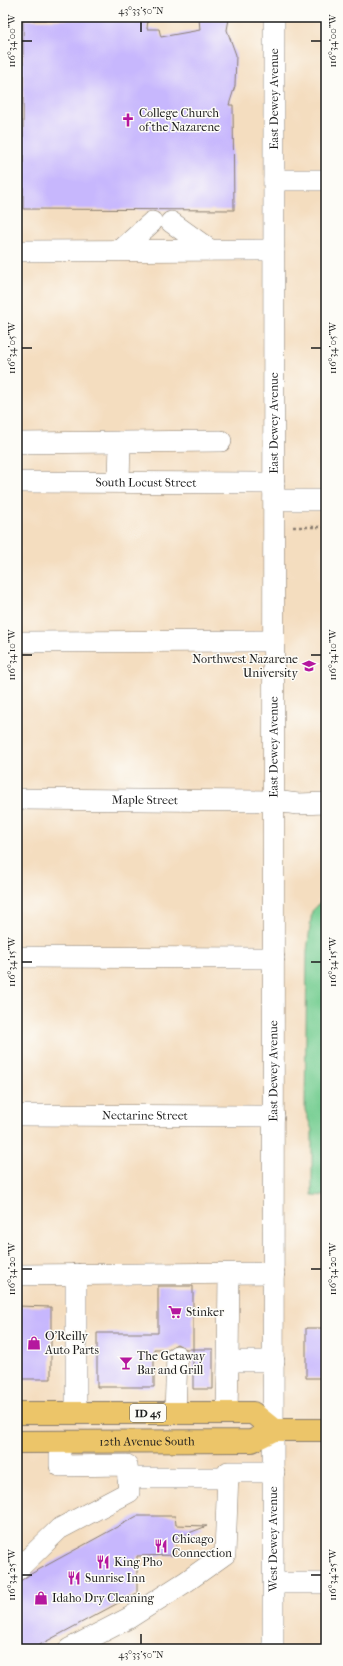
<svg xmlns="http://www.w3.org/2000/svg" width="343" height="1666" font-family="'IM FELL French Canon',serif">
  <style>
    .green { fill: #79cf94; stroke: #4a7658 }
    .building { fill: #c7b7fd }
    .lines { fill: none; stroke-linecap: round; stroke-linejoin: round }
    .minor-casing { stroke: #887c6e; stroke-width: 22 }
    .major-casing { stroke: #887c6e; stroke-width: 24 }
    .path { stroke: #887c6e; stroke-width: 2.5; stroke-dasharray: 3 3; stroke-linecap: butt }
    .minor { stroke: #fff; stroke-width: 21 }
    .major { stroke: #ecc569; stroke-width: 22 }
    .ticks { fill: none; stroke: #1c1c1c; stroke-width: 1.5 }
    .labels { text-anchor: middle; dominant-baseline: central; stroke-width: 3; stroke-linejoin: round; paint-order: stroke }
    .shield { fill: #fdfcf7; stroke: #605f5e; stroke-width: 1 }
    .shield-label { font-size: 11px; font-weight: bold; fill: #1c1c1c }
    .street-label { font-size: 12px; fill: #1c1c1c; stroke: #fdfcf7 }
    .poi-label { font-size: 12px; fill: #1c1c1c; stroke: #fdfcf7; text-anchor: start }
    .neatline { fill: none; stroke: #1c1c1c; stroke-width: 1.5 }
    .ticks-label { font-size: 10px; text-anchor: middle; fill: #1c1c1c }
  </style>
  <rect width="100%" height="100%" fill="#fdfcf7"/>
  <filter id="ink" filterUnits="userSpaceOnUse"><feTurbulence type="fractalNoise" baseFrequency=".025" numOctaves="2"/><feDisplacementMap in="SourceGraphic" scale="8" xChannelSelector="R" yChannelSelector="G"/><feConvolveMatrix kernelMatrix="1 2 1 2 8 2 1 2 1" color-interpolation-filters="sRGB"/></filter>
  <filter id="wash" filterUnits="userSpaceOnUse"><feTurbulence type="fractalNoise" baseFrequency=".012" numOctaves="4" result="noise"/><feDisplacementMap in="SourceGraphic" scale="16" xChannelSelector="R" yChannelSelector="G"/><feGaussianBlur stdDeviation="0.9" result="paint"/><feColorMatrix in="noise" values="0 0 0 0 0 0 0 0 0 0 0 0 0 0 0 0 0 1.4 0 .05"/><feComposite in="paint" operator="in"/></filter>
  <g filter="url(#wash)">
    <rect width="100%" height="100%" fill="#f4ddbf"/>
    <path class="green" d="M 326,897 L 326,1196 L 312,1195 L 312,1130 L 305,1110 L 307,951 L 312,911 Z"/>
    <g id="blocks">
      <path class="building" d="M 199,18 L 229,19 L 227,30 L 236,55 L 235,86 L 229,105 L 233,105 L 234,210 L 23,209 L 23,20 L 148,19 L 147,29 L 159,29 L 161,37 L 200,30 Z
        M 158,1286 L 193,1286 L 193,1349 L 213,1349 L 213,1389 L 193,1389 L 193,1349 L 186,1349 L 177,1344 L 168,1349 L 154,1349 L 154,1387 L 97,1387 L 97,1333 L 158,1333 Z
        M 17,1306 L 51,1307 L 51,1379 L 17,1379 Z
        M 306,1328 L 326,1328 L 326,1378 L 306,1378 Z
        M 137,1516 L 175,1516 L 176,1525 L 207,1526 L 176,1538 L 176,1555 L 137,1556 L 137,1593 L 32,1649 L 17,1649 L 17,1582 L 20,1581 L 29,1575 Z"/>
    </g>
  </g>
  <g filter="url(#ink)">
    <use href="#blocks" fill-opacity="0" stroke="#887c6e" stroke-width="1"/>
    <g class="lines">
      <g class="minor-casing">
        <g id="minor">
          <path d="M 274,180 L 326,180"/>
          <path d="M 171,222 L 210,250"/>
          <path d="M 121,250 L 152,222"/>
          <path d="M 17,251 L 274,250"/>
          <path d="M 18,443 L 221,441"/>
          <path id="s1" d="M 17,482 L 274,483"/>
          <path d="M 119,482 L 120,442"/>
          <path d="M 274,500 L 326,500"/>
          <path d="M 17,642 L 274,641"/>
          <path id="s2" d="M 17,799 L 274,801 L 298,804 L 326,803"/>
          <path d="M 17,957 L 274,958"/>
          <path id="s3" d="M 17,1115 L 274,1116"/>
          <path d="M 76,1274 L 76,1413"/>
          <path d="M 229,1274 L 228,1361 L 274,1361"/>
          <path d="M 17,1275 L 274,1273"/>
          <path d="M 175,1413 L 177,1356"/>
          <path d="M 227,1413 L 228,1361"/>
          <path d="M 128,1478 L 228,1478"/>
          <path d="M 17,1570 L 59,1529 L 129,1492 L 127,1465 L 60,1466 L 60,1443"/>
          <path d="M 274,1583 L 326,1583"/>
          <path d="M 69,1649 L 129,1618 L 187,1581 L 225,1554 L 228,1472 L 274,1472"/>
          <path id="s4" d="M 273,1649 L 274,17"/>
        </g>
      </g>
      <g class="major-casing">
        <g id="major">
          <path d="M 17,1413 L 253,1413 L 274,1430"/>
          <path id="s5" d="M 17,1442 L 252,1441 L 274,1430 L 326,1430"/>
        </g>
      </g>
      <path class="path" d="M 293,527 L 326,527"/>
      <use href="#minor" class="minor"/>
      <use href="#major" class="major"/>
    </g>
  </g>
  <path class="ticks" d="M 141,22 L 141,32M 22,41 L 32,41M 311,41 L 321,41M 22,348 L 32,348M 311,348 L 321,348M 22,655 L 32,655M 311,655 L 321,655M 22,962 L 32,962M 311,962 L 321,962M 22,1269 L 32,1269M 311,1269 L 321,1269M 22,1575 L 32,1575M 311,1575 L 321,1575M 141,1634 L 141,1644"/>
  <defs>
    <g id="church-bare" transform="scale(1.08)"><path d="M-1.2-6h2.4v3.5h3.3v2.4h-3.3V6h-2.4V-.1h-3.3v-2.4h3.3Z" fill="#b5179e" stroke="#fdfcf7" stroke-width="2.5" paint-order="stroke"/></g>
    <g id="university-bare" transform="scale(1.08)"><path d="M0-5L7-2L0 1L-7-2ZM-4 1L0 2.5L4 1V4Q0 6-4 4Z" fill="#b5179e" stroke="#fdfcf7" stroke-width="2.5" paint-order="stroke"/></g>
    <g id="supermarket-bare" transform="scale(1.08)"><path d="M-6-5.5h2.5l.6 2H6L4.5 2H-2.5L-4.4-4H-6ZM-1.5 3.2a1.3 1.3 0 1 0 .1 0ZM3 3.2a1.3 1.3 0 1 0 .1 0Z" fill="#b5179e" stroke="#fdfcf7" stroke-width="2.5" paint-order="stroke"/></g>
    <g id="shop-bare" transform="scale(1.08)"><path d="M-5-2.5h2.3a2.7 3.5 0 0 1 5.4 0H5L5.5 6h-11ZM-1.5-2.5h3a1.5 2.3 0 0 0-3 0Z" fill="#b5179e" stroke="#fdfcf7" stroke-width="2.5" paint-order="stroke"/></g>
    <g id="bar-bare" transform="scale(1.08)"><path d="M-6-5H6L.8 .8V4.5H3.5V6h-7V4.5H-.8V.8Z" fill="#b5179e" stroke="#fdfcf7" stroke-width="2.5" paint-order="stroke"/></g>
    <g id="restaurant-bare" transform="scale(1.08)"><path d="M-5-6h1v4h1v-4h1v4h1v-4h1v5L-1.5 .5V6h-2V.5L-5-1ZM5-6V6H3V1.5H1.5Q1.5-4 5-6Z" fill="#b5179e" stroke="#fdfcf7" stroke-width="2.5" paint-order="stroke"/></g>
  </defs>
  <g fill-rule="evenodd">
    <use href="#church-bare" x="128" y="120"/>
    <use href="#university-bare" x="309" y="666"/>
    <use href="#supermarket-bare" x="175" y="1312"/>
    <use href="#shop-bare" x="34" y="1343"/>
    <use href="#bar-bare" x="126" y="1363"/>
    <use href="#restaurant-bare" x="161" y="1546"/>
    <use href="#restaurant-bare" x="103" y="1562"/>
    <use href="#restaurant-bare" x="74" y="1578"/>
    <use href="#shop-bare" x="41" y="1598"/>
  </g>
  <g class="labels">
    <rect class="shield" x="130" y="1404" width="36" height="18" rx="3"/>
    <g class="shield-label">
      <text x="148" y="1413">ID 45</text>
    </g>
    <g class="street-label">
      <text stroke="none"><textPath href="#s4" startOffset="1550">East Dewey Avenue</textPath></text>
      <text stroke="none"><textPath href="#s4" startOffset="1226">East Dewey Avenue</textPath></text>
      <text stroke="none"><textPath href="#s1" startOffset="129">South Locust Street</textPath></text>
      <text stroke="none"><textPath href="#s4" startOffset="902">East Dewey Avenue</textPath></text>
      <text stroke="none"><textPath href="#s2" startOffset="128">Maple Street</textPath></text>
      <text stroke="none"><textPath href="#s4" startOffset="578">East Dewey Avenue</textPath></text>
      <text stroke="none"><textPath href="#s3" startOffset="128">Nectarine Street</textPath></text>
      <text stroke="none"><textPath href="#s5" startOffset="130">12th Avenue South</textPath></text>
      <text stroke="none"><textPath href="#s4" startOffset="110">West Dewey Avenue</textPath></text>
    </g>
    <g class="poi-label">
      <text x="139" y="113">College Church<tspan x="139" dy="14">of the Nazarene</tspan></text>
      <text x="298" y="659" text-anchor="end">Northwest Nazarene<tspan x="298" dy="14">University</tspan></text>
      <text x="186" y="1312">Stinker</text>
      <text x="45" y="1336">O'Reilly<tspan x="45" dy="14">Auto Parts</tspan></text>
      <text x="137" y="1356">The Getaway<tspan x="137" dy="14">Bar and Grill</tspan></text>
      <text x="172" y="1539">Chicago<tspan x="172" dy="14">Connection</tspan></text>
      <text x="114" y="1562">King Pho</text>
      <text x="85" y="1578">Sunrise Inn</text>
      <text x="52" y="1598">Idaho Dry Cleaning</text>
    </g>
  </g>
  <rect width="343" height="1666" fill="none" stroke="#fdfcf7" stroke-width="44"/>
  <rect x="22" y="22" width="299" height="1622" class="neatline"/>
  <g class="ticks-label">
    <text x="141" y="14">43°33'50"N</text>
    <text transform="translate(332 41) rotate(-90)" y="4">116°34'00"W</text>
    <text transform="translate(11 41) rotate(-90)" y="4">116°34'00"W</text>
    <text transform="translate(332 348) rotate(-90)" y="4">116°34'05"W</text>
    <text transform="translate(11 348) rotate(-90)" y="4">116°34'05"W</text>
    <text transform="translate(11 655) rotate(-90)" y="4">116°34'10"W</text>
    <text transform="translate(332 655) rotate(-90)" y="4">116°34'10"W</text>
    <text transform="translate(332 962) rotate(-90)" y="4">116°34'15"W</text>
    <text transform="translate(11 962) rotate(-90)" y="4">116°34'15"W</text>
    <text transform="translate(11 1269) rotate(-90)" y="4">116°34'20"W</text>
    <text transform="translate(332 1269) rotate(-90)" y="4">116°34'20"W</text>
    <text transform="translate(11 1575) rotate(-90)" y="4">116°34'25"W</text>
    <text transform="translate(332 1575) rotate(-90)" y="4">116°34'25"W</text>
    <text x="141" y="1658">43°33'50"N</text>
  </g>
</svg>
